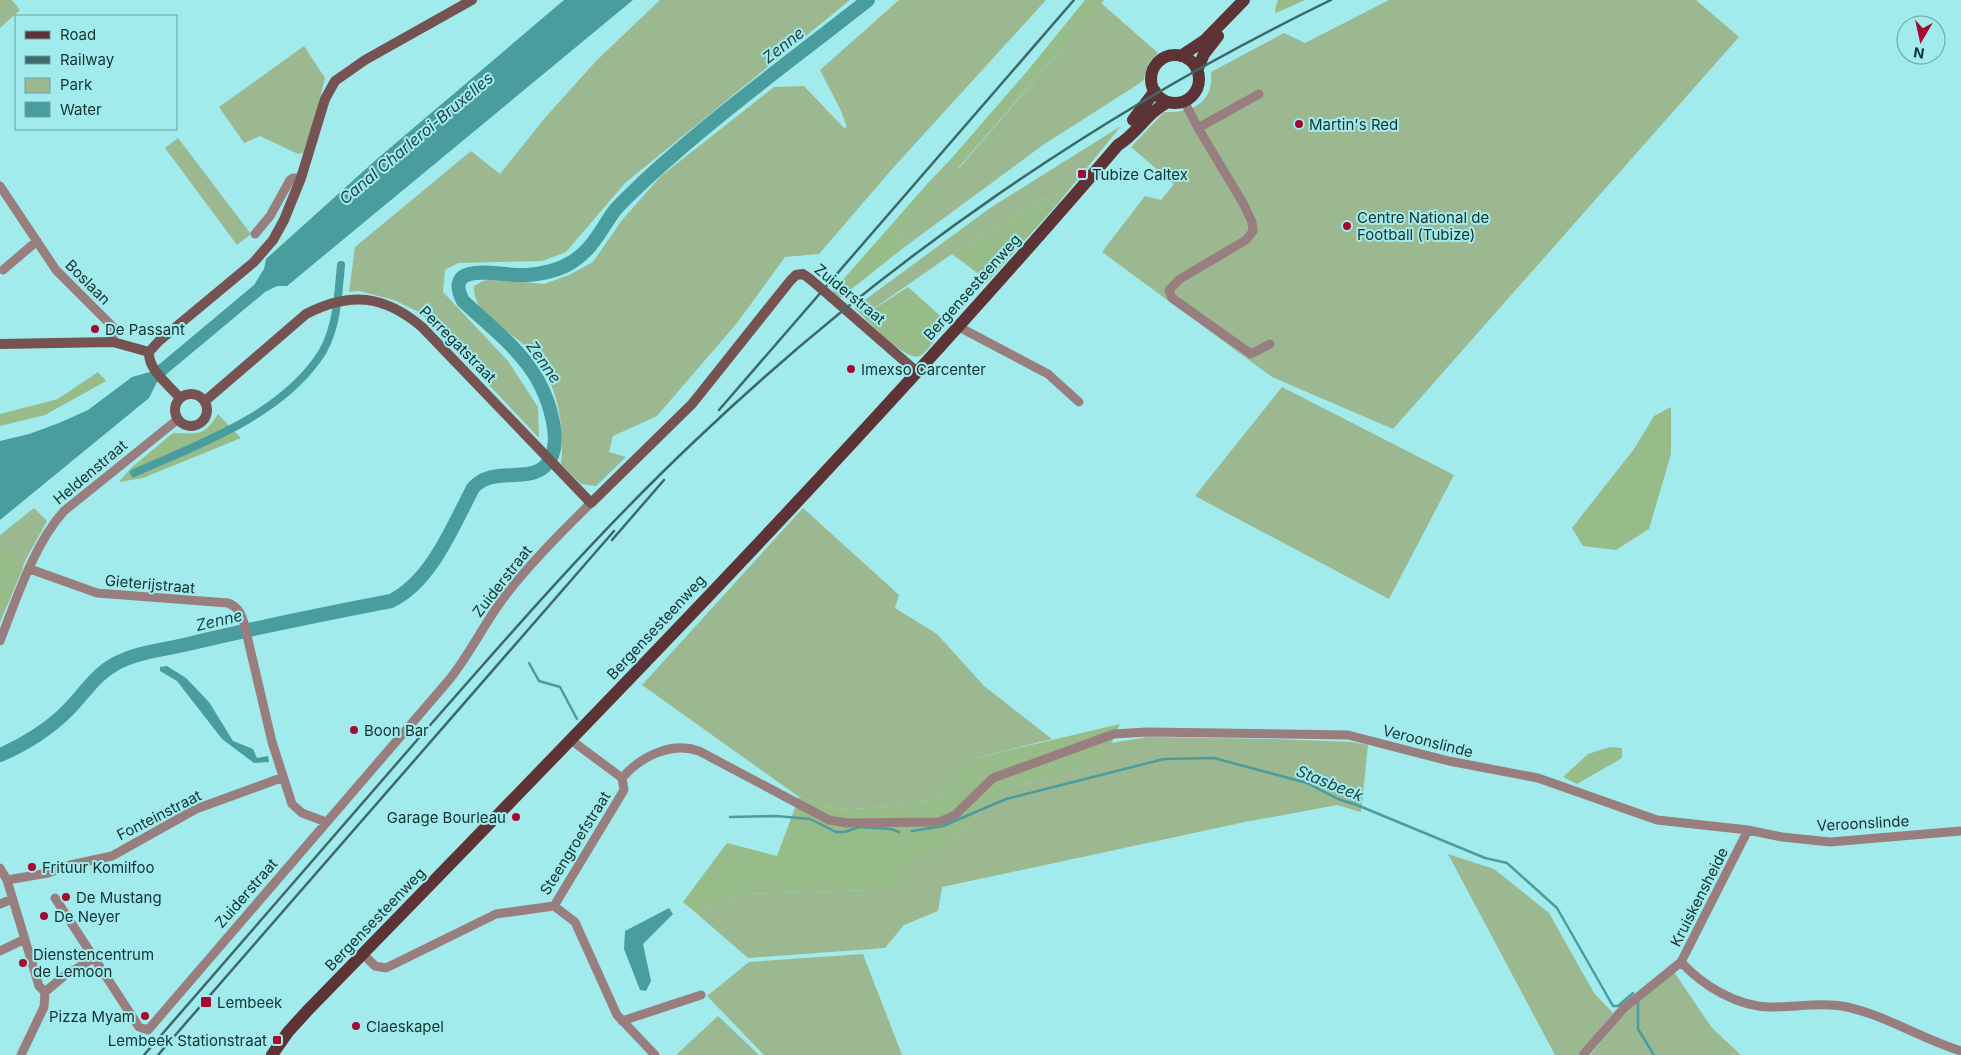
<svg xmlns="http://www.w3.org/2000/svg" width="1961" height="1055" font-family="Inter,sans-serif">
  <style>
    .green { fill: #9cb891 }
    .forest { fill: #97bb89 }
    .water { fill: #4a9d9f }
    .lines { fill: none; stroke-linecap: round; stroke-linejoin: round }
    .stream { stroke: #4a9d9f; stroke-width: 2.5 }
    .canal { stroke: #4a9d9f; stroke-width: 8 }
    .river { stroke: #4a9d9f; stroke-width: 14 }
    .street { stroke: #997e7f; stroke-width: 9 }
    .secondary { stroke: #775253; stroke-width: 10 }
    .primary { stroke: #5d3335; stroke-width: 12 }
    .rail { stroke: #3d6969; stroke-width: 2.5 }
    .secondary-bridge { stroke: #775253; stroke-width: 10 }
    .poi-dot { fill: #a50931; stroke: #a2ebec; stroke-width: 2 }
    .labels { text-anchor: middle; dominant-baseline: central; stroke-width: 4; stroke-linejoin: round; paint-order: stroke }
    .poi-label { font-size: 15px; fill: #133232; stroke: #a2ebec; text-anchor: start }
    .street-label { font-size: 15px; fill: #133232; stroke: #a2ebec }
    .water-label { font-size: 16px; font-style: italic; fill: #1f4647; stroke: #a2ebec }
  </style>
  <rect width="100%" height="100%" fill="#a2ebec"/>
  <path class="green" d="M 0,0 L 12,0 L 20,10 L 0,28 Z
    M 660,0 L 850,0 L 625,183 L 566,252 L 542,261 L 458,263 L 445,270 L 443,292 L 508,361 L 538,407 L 539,438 L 421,313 L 394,300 L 359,291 L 349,292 L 355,247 L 471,151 L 500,174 L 544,119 L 596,61 Z
    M 899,0 L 1046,0 L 893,168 L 819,254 L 785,257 L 737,323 L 657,416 L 613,436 L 609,452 L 626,457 L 596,486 L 581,484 L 561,464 C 565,422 557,377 526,347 C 507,328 473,316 474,286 L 483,281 L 493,279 L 544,284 L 569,275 L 593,262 L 622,220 L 661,176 L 774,87 L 804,86 L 844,128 L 847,127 L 841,111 L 820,70 Z
    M 1389,0 L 1696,0 L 1739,37 L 1393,429 L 1272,377 L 1102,252 L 1145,196 L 1161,200 L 1174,184 L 1131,147 L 1164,112 C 1192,113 1214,103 1211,72 L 1284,33 L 1305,43 Z
    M 1101,3 L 1158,53 L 1149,62 L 1143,81 L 1043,145 L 902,249 L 896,238 L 938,191 L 928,183 L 950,160 L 959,168 Z
    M 304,46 L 325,78 L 313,126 L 303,153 L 298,154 L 260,136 L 244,143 L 219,107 Z
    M 1121,126 L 1055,207 L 1046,198 L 952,254 L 863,316 L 854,308 L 990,208 Z
    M 178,138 L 251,234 L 237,245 L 165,148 Z
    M 1282,387 L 1454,475 L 1389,599 L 1195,496 Z
    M 34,508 L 47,521 L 26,559 L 0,622 L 0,535 Z
    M 803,508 L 899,595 L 895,608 L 937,634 L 984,686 L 1052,739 L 972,759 L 936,799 L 893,806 L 839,810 L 799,797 L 642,685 Z
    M 1147,737 L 1275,739 L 1352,742 L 1368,745 L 1361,812 L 1337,805 L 1245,822 L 942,887 L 938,911 L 904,925 L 885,948 L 748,958 L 696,913 L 742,894 L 870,890 L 914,861 L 940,850 L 1005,789 L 1094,765 L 1111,743 Z
    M 1448,854 L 1494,869 L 1549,913 L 1594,993 L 1613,1013 L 1578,1055 L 1555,1055 Z
    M 863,954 L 902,1055 L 764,1055 L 707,996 L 749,962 Z
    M 1674,972 L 1712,1028 L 1741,1055 L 1590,1055 L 1622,1016 Z
    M 718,1016 L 759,1055 L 676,1055 Z"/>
  <path class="forest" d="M 1085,0 L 1104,0 L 958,168 L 950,160 L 1029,69 Z
    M 1278,0 L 1305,0 L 1276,13 L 1275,9 Z
    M 928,183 L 938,191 L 896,238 L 902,249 L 840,298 L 833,291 Z
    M 1046,198 L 1055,207 L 988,281 L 952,254 Z
    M 908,287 L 947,322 C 941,330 928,352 920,356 C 907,362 873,326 863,316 Z
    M 98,372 L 106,381 L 45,415 L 0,426 L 0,414 L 58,399 Z
    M 1671,407 L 1671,454 L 1649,529 L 1616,550 L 1583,546 L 1572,528 L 1634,449 L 1654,416 Z
    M 218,414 L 241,438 L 143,478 L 119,482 L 131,468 L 173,433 C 198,433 203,438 218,414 Z
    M 0,550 L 13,553 L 23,568 L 0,622 Z
    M 1120,724 L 1109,748 L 1094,765 L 1005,789 L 940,850 L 914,861 L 902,885 L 870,890 L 742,894 L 696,913 L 683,902 L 727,843 L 777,856 L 799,797 L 839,810 L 893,806 L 936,799 L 972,759 Z
    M 1610,747 L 1622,748 L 1622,758 L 1577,784 L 1563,777 L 1588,754 Z"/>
  <path class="water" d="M 564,0 L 633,0 L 287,286 L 277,286 L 265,292 L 157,382 L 149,398 L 0,520 L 0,441 L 29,434 L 59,423 L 88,410 L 132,377 L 150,372 L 254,285 L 264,269 L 266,259 L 377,159 Z
    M 167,666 L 186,678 L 209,702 L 233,741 L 253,749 L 257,758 L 268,756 L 269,762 L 254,763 L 222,739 L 177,681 L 160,671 L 160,667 Z
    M 669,908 L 673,914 L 643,944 L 651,981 L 646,991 L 640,990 L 624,949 L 625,931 Z"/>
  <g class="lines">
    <path class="stream" d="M 529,663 L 539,681 L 560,687 L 577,719
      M 730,817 L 776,816 L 810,819 L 836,832 L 845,832 L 859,827 L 891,829 L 899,832
      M 912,831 L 943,826 L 1006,799 L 1164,759 L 1214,758 L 1307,783 L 1338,799 L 1357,805 L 1485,858 L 1507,863 L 1557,908 L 1613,1006 L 1618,1006 L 1633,993
      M 1638,1001 L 1638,1029 L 1654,1055"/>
    <path class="canal" d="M 134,473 C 197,445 275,418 317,360 C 337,334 338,296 341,265"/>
    <path class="river" d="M 0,755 C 24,745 51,728 69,709 C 84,694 95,675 115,664 C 136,652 164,650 188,644 C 255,628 323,614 391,601 C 431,582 453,526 473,488 C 492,466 525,483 544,467 C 555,458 556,441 554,428 C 545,367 506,341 463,301 C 441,258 506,277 526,275 C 542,274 558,271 572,262 C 593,249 601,229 615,210 C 623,201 633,192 642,183 C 713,117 792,60 868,0"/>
    <path class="street" d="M 1184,101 L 1198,128 L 1259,94
      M 1198,128 L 1243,203 L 1252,222 L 1253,231 L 1246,240 L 1180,279 L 1169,290 L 1172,298 L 1251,354 L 1270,344
      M 0,186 L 56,270 L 113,327 L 113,342
      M 255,234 L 270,216 L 290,180 L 293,178 L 301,178
      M 3,270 L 37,241
      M 959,327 L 1048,374 L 1079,402
      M 30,569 L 97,593 L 228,603 C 238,607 241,613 244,623 L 272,742 L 292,804 L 302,813 L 326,822
      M 0,641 C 16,600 34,544 64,511 L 177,420
      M 571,740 L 622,778
      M 622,778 C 640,757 671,741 699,751 L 829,820 L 847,823 L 939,822 L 955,815 L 993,778 L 1114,734 L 1147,732 L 1348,735 L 1449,761 L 1538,778 L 1657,820 L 1748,830 L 1782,837 L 1830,842 L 1961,831
      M 0,868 L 7,880 L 39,986 L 45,992
      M 7,880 L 48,873 L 70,865 L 112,856 L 196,809 L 281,778
      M 55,898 L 139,1027 L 148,1030 L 449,680 C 469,655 483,626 502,600 C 528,565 560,533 591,503
      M 0,904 L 12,899
      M 554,906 L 575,922 L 617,1015 L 655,1055
      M 0,951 L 25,939
      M 363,954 L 375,966 L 386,968 L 496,914 L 554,906 L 624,790 L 622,778
      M 1681,962 C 1703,986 1738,1007 1771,1007 C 1796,1007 1823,1002 1847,1007 C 1887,1016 1922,1039 1961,1051
      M 622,1021 L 701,995
      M 21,1055 L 44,1007 L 45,992 L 64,976 L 94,958
      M 1583,1055 L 1623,1009 L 1681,962 L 1748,830"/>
    <path class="secondary" d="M 831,297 L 917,372
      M 0,344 L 113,342 L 149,352
      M 149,352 L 159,341 L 254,262 L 273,240 L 284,220 L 301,178 L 325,99 L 335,81 L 365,60 L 472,0
      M 149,352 C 148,370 169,385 180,398
      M175 410a16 16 0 1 1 32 0a16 16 0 1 1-32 0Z
      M 205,401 L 306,314 C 350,291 384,295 422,327 L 591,503 L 692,404 L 790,281 L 796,275 L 803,274 L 810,279"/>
    <path class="primary" d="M1151 79a24 24 0 1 1 48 0a24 24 0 1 1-48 0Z
      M 1181,56 L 1205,40 L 1244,0
      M 1197,70 L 1204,54 L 1218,36
      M 1133,120 L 1155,91
      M 272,1055 L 288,1032 L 308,1010 C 584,727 861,445 1118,145 C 1137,134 1147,112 1168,102"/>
    <path class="rail" d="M 719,410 L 1074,0
      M 612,540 L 664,480
      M 144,1055 C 235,950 327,844 418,739 C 508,636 598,532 698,438 C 884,261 1100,112 1331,0
      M 158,1055 L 614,531"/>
    <path class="secondary-bridge" d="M 810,279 L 831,297"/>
  </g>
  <g class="poi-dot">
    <circle cx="1299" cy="124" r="5"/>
    <rect x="1077" y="169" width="10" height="10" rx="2.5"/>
    <circle cx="1347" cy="226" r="5"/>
    <circle cx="95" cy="329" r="5"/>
    <circle cx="851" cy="369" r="5"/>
    <circle cx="354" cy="730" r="5"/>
    <circle cx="516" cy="817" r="5"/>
    <circle cx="32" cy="867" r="5"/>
    <circle cx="66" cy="897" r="5"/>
    <circle cx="44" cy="916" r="5"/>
    <circle cx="23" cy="963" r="5"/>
    <rect x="200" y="996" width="12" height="12" rx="2.5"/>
    <circle cx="145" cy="1016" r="5"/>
    <circle cx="356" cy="1026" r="5"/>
    <rect x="272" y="1035" width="10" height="10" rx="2.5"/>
  </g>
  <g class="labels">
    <g class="poi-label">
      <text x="1309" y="124">Martin's Red</text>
      <text x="1092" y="174">Tubize Caltex</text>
      <text x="1357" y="217">Centre National de<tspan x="1357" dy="17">Football (Tubize)</tspan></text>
      <text x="105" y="329">De Passant</text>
      <text x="861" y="369">Imexso Carcenter</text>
      <text x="364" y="730">Boon Bar</text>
      <text x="506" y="817" text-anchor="end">Garage Bourleau</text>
      <text x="42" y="867">Frituur Komilfoo</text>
      <text x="76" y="897">De Mustang</text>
      <text x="54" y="916">De Neyer</text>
      <text x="33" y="954">Dienstencentrum<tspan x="33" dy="17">de Lemoon</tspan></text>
      <text x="217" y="1002">Lembeek</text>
      <text x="135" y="1016" text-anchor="end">Pizza Myam</text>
      <text x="366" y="1026">Claeskapel</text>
      <text x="267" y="1040" text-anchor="end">Lembeek Stationstraat</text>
    </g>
    <g class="street-label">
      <text transform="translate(88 282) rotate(45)">Boslaan</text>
      <text transform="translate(972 287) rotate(-48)">Bergensesteenweg</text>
      <text transform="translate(850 294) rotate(39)">Zuiderstraat</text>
      <text transform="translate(458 344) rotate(45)">Perregatstraat</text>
      <text transform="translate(90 472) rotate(-40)">Heldenstraat</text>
      <text transform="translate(502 581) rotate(-52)">Zuiderstraat</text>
      <text transform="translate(150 584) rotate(5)">Gieterijstraat</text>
      <text transform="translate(656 627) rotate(-47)">Bergensesteenweg</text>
      <text transform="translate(1428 741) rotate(14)">Veroonslinde</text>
      <text transform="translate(159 815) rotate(-27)">Fonteinstraat</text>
      <text transform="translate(1863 823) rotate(-3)">Veroonslinde</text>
      <text transform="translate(575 843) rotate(-58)">Steengroefstraat</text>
      <text transform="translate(246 893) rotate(-49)">Zuiderstraat</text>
      <text transform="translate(1699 897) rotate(-63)">Kruiskensheide</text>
      <text transform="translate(375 919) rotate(-46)">Bergensesteenweg</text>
    </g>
    <g class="water-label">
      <text transform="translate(783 45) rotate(-38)">Zenne</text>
      <text transform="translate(416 138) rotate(-40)">Canal Charleroi-Bruxelles</text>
      <text transform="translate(544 362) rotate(55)">Zenne</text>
      <text transform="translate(219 620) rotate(-13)">Zenne</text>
      <text transform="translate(1330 783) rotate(22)">Stasbeek</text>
    </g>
  </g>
  <rect x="15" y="15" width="162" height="115" fill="#a2ebec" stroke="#69a1a2"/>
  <rect x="25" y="31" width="25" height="8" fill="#5d3335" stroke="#69a1a2"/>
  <text x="60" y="40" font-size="15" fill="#133232">Road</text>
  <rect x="25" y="56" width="25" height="8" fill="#3d6969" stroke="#69a1a2"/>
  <text x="60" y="65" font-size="15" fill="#133232">Railway</text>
  <rect x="25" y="78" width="25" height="15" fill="#9cb891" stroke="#69a1a2"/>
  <text x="60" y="90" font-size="15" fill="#133232">Park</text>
  <rect x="25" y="102" width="25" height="15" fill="#4a9d9f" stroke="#69a1a2"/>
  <text x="60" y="115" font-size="15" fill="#133232">Water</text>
  <g transform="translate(1921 40) rotate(189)"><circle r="24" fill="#a2ebec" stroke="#69a1a2"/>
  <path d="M0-4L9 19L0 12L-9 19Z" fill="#a50931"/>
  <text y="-8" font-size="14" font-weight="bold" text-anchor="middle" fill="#133232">N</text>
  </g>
</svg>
